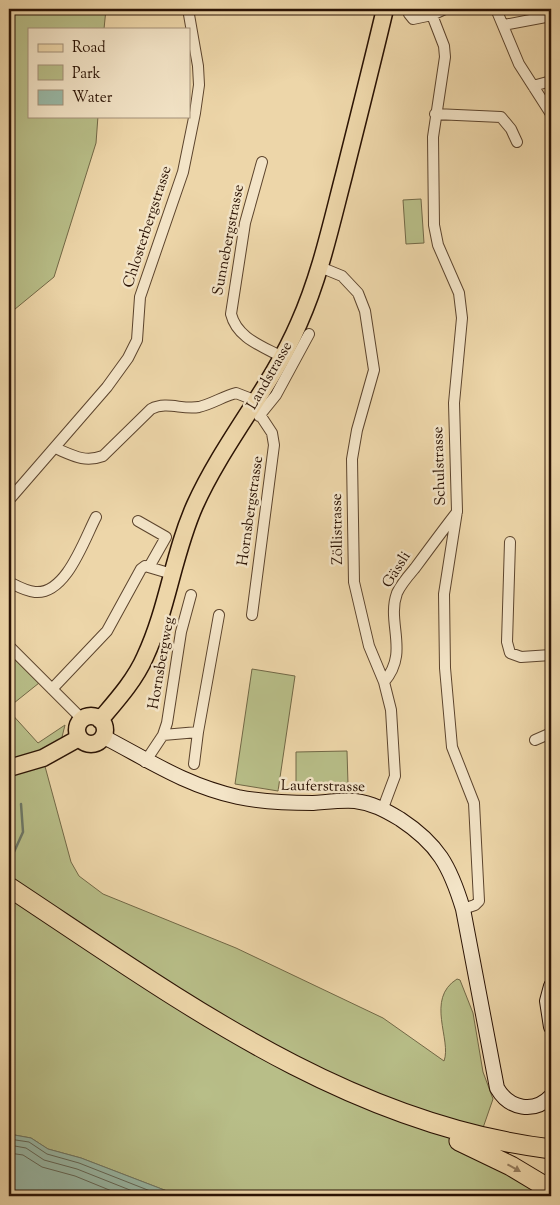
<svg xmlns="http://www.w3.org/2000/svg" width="560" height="1205" font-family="'Sorts Mill Goudy',serif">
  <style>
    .green { fill: #b8be88; stroke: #726846 }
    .water { fill: #99b9a7; stroke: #6d7766 }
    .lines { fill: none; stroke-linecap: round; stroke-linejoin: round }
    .shore { stroke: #626656; stroke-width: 1 }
    .stream { stroke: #6d7766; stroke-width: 2.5 }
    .street-casing { stroke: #5c442d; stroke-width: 12 }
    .secondary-casing { stroke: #2b1304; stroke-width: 16 }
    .primary-casing { stroke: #2b1304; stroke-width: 19 }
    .highway-casing { stroke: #2b1304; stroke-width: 21 }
    .street { stroke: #f3e4c7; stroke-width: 10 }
    .secondary { stroke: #f3e4c7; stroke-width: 14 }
    .primary { stroke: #edd6a9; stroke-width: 16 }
    .highway { stroke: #edd6a9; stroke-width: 19 }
    .oneway { fill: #967e5f }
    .labels { text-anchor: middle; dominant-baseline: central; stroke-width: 5; stroke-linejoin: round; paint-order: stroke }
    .street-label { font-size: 15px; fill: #2b1304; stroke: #f3e4c7 }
  </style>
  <rect width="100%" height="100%" fill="#edd6a9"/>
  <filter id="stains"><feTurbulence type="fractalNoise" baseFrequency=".004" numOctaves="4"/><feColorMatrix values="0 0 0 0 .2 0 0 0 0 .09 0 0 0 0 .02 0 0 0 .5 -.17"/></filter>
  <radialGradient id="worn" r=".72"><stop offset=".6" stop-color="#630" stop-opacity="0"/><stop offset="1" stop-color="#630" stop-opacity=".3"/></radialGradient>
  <path class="green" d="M 9,9 L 106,9 L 104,29 L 29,29 L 29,116 L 98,116 L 96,143 L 54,277 L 9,314 Z
    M 421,199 L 424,243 L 406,244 L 403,200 Z
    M 9,653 L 39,683 L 9,707 Z
    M 252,669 L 295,676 L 278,791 L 235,784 Z
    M 9,711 L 38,743 L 65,725 L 62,737 L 43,759 L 71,862 L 79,876 L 103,894 L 236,948 L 383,1018 L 444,1061 C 452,1040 425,999 457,979 L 460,980 L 473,1013 L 483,1072 L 493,1099 L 476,1148 L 551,1196 L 180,1196 L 81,1158 L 48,1149 L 31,1138 L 9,1134 Z
    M 347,751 L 348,784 L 296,784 L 296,752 Z"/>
  <path class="water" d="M 9,1134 L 31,1138 L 48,1149 L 81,1158 L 180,1196 L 9,1196 Z"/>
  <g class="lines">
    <path class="shore" d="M 9,1139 L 29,1142 L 47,1154 L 79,1163 L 163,1196
      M 9,1145 L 26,1148 L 44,1160 L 77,1169 L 145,1196
      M 9,1153 L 23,1155 L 42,1167 L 75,1176 L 124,1196"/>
    <path class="stream" d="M 9,863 L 23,832 L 21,804"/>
    <g class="street-casing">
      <path id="street" d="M 408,9 L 409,14 L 413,19 L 432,15 L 445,9
        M 496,9 L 519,64 L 551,114
        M 432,15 L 444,46 L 445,57 L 433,137 L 434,225 L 438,245 L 459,293 L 462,318 L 454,403 L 457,511 L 444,594 L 445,668 L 452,747 L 474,803 L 479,901 L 475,905 L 463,909
        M 504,25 L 551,16
        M 533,86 L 551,81
        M 435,114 L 501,117 L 511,129 L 517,142
        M 262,162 L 245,223 L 231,314 C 237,338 262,346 282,357
        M 320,267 L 342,276 L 358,293 L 365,311 L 374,370 L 357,430 L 352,459 L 354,582 L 369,646 L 384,682 L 391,710 L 395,776 L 383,808
        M 259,416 L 276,395 L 309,334
        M 55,448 C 72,455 84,463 103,456 L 151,409 C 167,401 182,410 199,407 C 212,404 224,396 236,393 L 249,398 L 272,433 L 274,445 L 252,615
        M 9,500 L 107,387 L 128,358 L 137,340 L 140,297 L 183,172 L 195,113 L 199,85 L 198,66 L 188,9
        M 138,521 L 166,537 L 149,567
        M 510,542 L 507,642 L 510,653 L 521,657 L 551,655
        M 9,582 C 17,586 25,591 35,592 C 66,595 84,540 96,517
        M 9,646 L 82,719
        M 384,682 C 410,652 386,623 397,593 C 401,584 409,575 415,568 C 429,549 443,530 457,512
        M 52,689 L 107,631 L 141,569 L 145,566 L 172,574
        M 163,735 L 198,732 L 219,615
        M 535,740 L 551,733
        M 145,762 L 163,735 L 167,723 L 181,632 L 191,595
        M 194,764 L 198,732"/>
    </g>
    <g class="secondary-casing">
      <path id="secondary" d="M 104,737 C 150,761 185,785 238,797 C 263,802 288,803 313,803 C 327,802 341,800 355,801 C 372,803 385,810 400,819 C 438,844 450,866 463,909 L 497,1088 C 509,1109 534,1114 551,1096
        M 551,986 L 547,1001 L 551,1027"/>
    </g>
    <g class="primary-casing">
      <path id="primary" d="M77 730a14 14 0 1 1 28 0a14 14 0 1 1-28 0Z
        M 100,720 C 117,700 135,680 145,657 C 168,608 173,554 195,505 C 224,441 271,388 299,323 C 320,276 331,225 344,175 C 358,119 372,64 385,9
        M 9,768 L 43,758 L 79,738"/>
    </g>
    <g class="highway-casing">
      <path id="highway" d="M 9,887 C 177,998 346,1124 551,1149
        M 459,1141 L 511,1166 L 551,1190"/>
    </g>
    <use href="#street" class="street"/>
    <use href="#secondary" class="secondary"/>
    <use href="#primary" class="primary"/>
    <use href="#highway" class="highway"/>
  </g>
  <defs><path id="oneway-solid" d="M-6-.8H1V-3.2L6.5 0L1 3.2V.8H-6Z" transform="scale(1.25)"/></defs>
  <use class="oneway" href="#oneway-solid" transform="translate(514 1168) rotate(29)"/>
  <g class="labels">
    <g class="street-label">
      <text transform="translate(148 227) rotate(-72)">Chlosterbergstrasse</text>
      <text transform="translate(229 240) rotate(-79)">Sunnebergstrasse</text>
      <text transform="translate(270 376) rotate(-60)">Landstrasse</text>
      <text transform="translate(440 466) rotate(-92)">Schulstrasse</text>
      <text transform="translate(251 511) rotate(-82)">Hornsbergstrasse</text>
      <text transform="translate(338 529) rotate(-91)">Zöllistrasse</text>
      <text transform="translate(397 570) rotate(-58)">Gässli</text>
      <text transform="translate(162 663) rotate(-80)">Hornsbergweg</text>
      <text transform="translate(323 787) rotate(1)">Lauferstrasse</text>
    </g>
  </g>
  <rect width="560" height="1205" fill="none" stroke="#edd6a9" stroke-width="30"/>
  <rect x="10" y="10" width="540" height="1185" fill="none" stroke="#2b1304" stroke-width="2.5"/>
  <rect x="15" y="15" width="530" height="1175" fill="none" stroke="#2b1304"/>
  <rect x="28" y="28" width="162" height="90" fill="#f3e4c7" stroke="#a39079"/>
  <rect x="38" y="44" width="25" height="8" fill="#edd6a9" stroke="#a39079"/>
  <text x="72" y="52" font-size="15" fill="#2b1304">Road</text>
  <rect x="38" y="65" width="25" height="15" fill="#b8be88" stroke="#a39079"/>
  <text x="72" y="78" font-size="15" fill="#2b1304">Park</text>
  <rect x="38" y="90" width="25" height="15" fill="#99b9a7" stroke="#a39079"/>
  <text x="72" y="102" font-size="15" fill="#2b1304">Water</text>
  <rect width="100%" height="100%" filter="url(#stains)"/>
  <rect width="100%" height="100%" fill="url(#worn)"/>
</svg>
